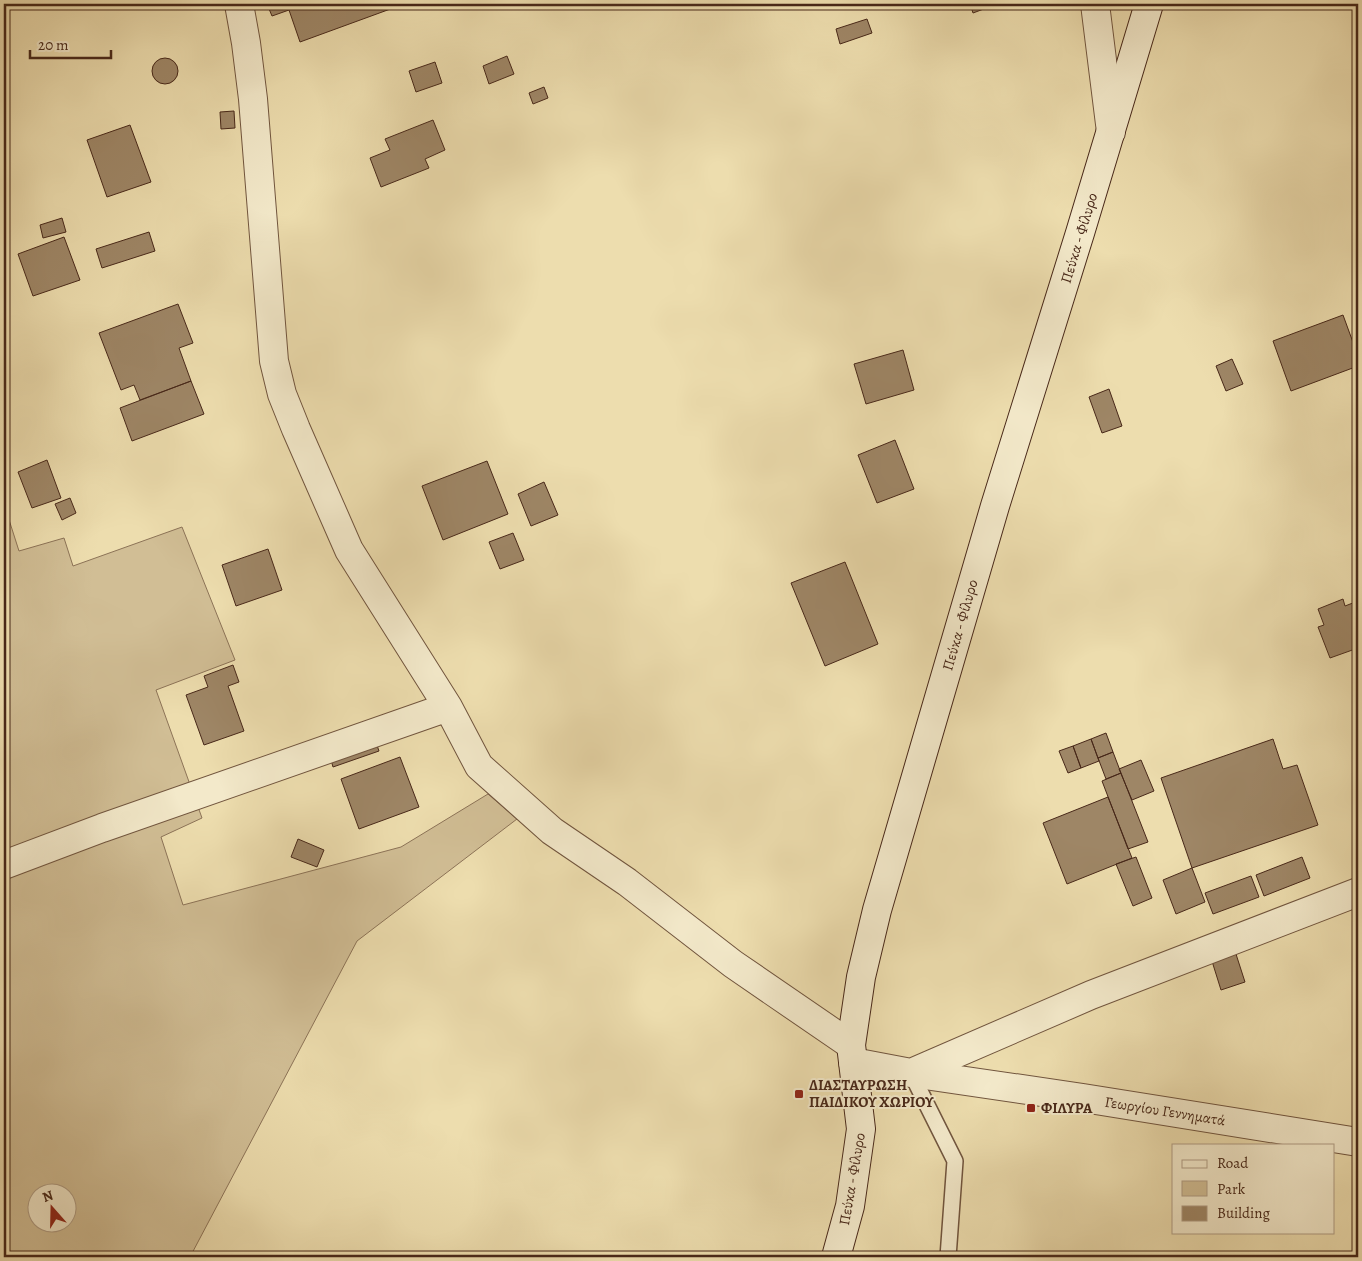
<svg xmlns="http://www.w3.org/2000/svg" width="1362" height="1261" font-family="Alegreya,serif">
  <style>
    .green { fill: #d1be95; stroke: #8c7357; fill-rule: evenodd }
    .building { fill: #9e8666; stroke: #482819 }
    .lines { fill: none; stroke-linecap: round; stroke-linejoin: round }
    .service-casing { stroke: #71553e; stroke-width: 18 }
    .minor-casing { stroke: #71553e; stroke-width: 30 }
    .secondary-casing { stroke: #482819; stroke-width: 30 }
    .service { stroke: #f3e9ca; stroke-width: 15 }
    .minor { stroke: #f3e9ca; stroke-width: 28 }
    .secondary { stroke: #f3e9ca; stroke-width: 28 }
    .poi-dot { fill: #8f2418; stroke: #f3e9ca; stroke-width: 2 }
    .labels { text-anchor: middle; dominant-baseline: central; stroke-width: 4; stroke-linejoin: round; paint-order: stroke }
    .street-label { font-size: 15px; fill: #482819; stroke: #f3e9ca }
    .poi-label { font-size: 15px; font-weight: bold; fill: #482819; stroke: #f3e9ca; text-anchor: start }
  </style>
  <rect width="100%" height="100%" fill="#edddae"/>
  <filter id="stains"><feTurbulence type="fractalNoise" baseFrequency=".004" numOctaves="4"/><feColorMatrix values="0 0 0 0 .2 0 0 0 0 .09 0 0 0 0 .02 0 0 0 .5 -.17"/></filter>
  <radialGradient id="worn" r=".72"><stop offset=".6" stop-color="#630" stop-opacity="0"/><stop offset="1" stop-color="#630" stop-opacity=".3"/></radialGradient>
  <path class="green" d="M 4,504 L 19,551 L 64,538 L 73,566 L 182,527 L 235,660 L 156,690 L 202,818 L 161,837 L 183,905 L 401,847 L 488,794 L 517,819 L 357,941 L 190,1257 L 4,1257 ZM 38,1194 L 68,1194 L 68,1224 L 38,1224 Z"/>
  <path class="building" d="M 267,4 L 404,4 L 300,42 L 289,10 L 272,16 Z
    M 970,4 L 997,4 L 973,13 Z
    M 867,19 L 872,33 L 840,44 L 836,29 Z
    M 507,56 L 514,74 L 489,84 L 483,66 Z
    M152 71a13 13 0 1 1 26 0a13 13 0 1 1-26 0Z
    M 435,62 L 442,83 L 416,92 L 409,71 Z
    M 544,87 L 548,98 L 533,104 L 529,93 Z
    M 234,111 L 235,128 L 221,129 L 220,112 Z
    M 433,120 L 445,150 L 425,159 L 429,168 L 381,187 L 370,158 L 390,150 L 385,139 Z
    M 130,125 L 151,182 L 107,197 L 87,140 Z
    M 62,218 L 66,232 L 43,238 L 40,225 Z
    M 149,232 L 155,251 L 102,268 L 96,249 Z
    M 64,237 L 80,280 L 33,296 L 18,254 Z
    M 178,304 L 193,343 L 179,348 L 191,381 L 140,400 L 134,385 L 121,390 L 99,333 Z
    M 1343,315 L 1358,356 L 1358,366 L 1291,391 L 1273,341 Z
    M 903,350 L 914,390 L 866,404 L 854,364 Z
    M 1232,359 L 1243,384 L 1226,391 L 1216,366 Z
    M 191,381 L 204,414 L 132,441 L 120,408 Z
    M 1109,389 L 1122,426 L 1102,433 L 1089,397 Z
    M 895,440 L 914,489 L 877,503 L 858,455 Z
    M 47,460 L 61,498 L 32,508 L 18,472 Z
    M 487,461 L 508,514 L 443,540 L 422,486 Z
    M 544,482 L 558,515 L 531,526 L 518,494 Z
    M 70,498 L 76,513 L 62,520 L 55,504 Z
    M 513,533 L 524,560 L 500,569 L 489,542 Z
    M 268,549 L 282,590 L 236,606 L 222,565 Z
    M 845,562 L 878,644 L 825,666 L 791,583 Z
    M 1358,594 L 1358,648 L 1330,658 L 1318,627 L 1324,625 L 1318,609 L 1343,599 L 1345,606 L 1358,601 L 1355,595 Z
    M 233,665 L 239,682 L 228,686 L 244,731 L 204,745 L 186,695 L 208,687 L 204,676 Z
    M 1106,733 L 1113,752 L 1098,758 L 1091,739 Z
    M 374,737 L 379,751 L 333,767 L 329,753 Z
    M 1091,739 L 1099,761 L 1081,768 L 1073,746 Z
    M 1273,739 L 1283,769 L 1297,765 L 1318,825 L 1192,868 L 1161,778 Z
    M 1073,746 L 1081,768 L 1068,773 L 1059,751 Z
    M 1113,752 L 1121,773 L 1106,779 L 1098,758 Z
    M 400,757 L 419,807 L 359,829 L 341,779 Z
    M 1141,760 L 1154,791 L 1132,800 L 1119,769 Z
    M 1121,773 L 1148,842 L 1128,849 L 1102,781 Z
    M 1108,797 L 1132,858 L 1067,884 L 1043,823 Z
    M 298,839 L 324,850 L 317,867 L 291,857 Z
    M 1136,857 L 1152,898 L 1133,906 L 1116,864 Z
    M 1302,857 L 1310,878 L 1264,896 L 1256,875 Z
    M 1192,868 L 1205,902 L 1176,914 L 1163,880 Z
    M 1251,876 L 1259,897 L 1213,914 L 1205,893 Z
    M 1235,951 L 1245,982 L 1221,990 L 1211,958 Z"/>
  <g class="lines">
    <g class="service-casing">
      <path id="service" d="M 911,1073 L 955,1161 L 948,1257"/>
    </g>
    <g class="minor-casing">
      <path id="minor" d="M 239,4 L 246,43 L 253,99 L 274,361 L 282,394 L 296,429 L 349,550 L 448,707 L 479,766 L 552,831 L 627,882 L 733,964 L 851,1045
        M 1095,4 L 1111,132
        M 4,865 L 102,828 L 448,707
        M 853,1062 L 911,1073 L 1083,1098 L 1358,1142
        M 911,1073 L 1091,995 L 1358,892"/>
    </g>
    <g class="secondary-casing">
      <path id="secondary" d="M 836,1257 L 850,1206 L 861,1129 L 851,1045 L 861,977 L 877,910 L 995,506 L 1080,233 L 1149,4"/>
    </g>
    <use href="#service" class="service"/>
    <use href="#minor" class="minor"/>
    <use href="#secondary" class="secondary"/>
  </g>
  <g class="poi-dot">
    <rect x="794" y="1089" width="10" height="10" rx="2.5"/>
    <rect x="1026" y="1103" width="10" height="10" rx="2.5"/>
  </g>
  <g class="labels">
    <g class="street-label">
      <text transform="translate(1079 238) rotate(-73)">Πεύκα - Φίλυρο</text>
      <text transform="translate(960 625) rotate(-74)">Πεύκα - Φίλυρο</text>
      <text transform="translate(1165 1111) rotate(9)">Γεωργίου Γεννηματά</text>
      <text transform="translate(852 1179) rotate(-80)">Πεύκα - Φίλυρο</text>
    </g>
    <g class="poi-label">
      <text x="809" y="1085">ΔΙΑΣΤΑΥΡΩΣΗ<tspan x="809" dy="17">ΠΑΙΔΙΚΟΥ ΧΩΡΙΟΥ</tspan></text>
      <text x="1041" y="1108">ΦΙΛΥΡΑ</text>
    </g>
  </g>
  <rect width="1362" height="1261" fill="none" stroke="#edddae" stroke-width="20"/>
  <rect x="5" y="5" width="1352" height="1251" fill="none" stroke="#482819" stroke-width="2.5"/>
  <rect x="10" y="10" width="1342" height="1241" fill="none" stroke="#482819"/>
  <rect x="1172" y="1144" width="162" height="90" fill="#f3e9ca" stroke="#af9c83"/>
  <rect x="1182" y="1160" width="25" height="8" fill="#f3e9ca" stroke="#af9c83"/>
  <text x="1217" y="1168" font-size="15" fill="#482819">Road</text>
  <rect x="1182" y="1181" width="25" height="15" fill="#d1be95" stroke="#af9c83"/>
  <text x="1217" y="1194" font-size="15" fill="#482819">Park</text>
  <rect x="1182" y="1206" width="25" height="15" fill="#9e8666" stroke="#af9c83"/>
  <text x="1217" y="1218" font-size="15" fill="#482819">Building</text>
  <g transform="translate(52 1208) rotate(340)"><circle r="24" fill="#f3e9ca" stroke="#af9c83"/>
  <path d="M0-4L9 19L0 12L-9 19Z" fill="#8f2418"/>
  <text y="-8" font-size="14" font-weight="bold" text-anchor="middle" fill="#482819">N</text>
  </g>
  <path d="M30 50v8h81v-8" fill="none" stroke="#482819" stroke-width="2.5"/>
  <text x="38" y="50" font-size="15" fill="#482819" stroke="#f3e9ca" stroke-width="4" paint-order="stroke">20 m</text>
  <rect width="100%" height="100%" filter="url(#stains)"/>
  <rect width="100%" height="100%" fill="url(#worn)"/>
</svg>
